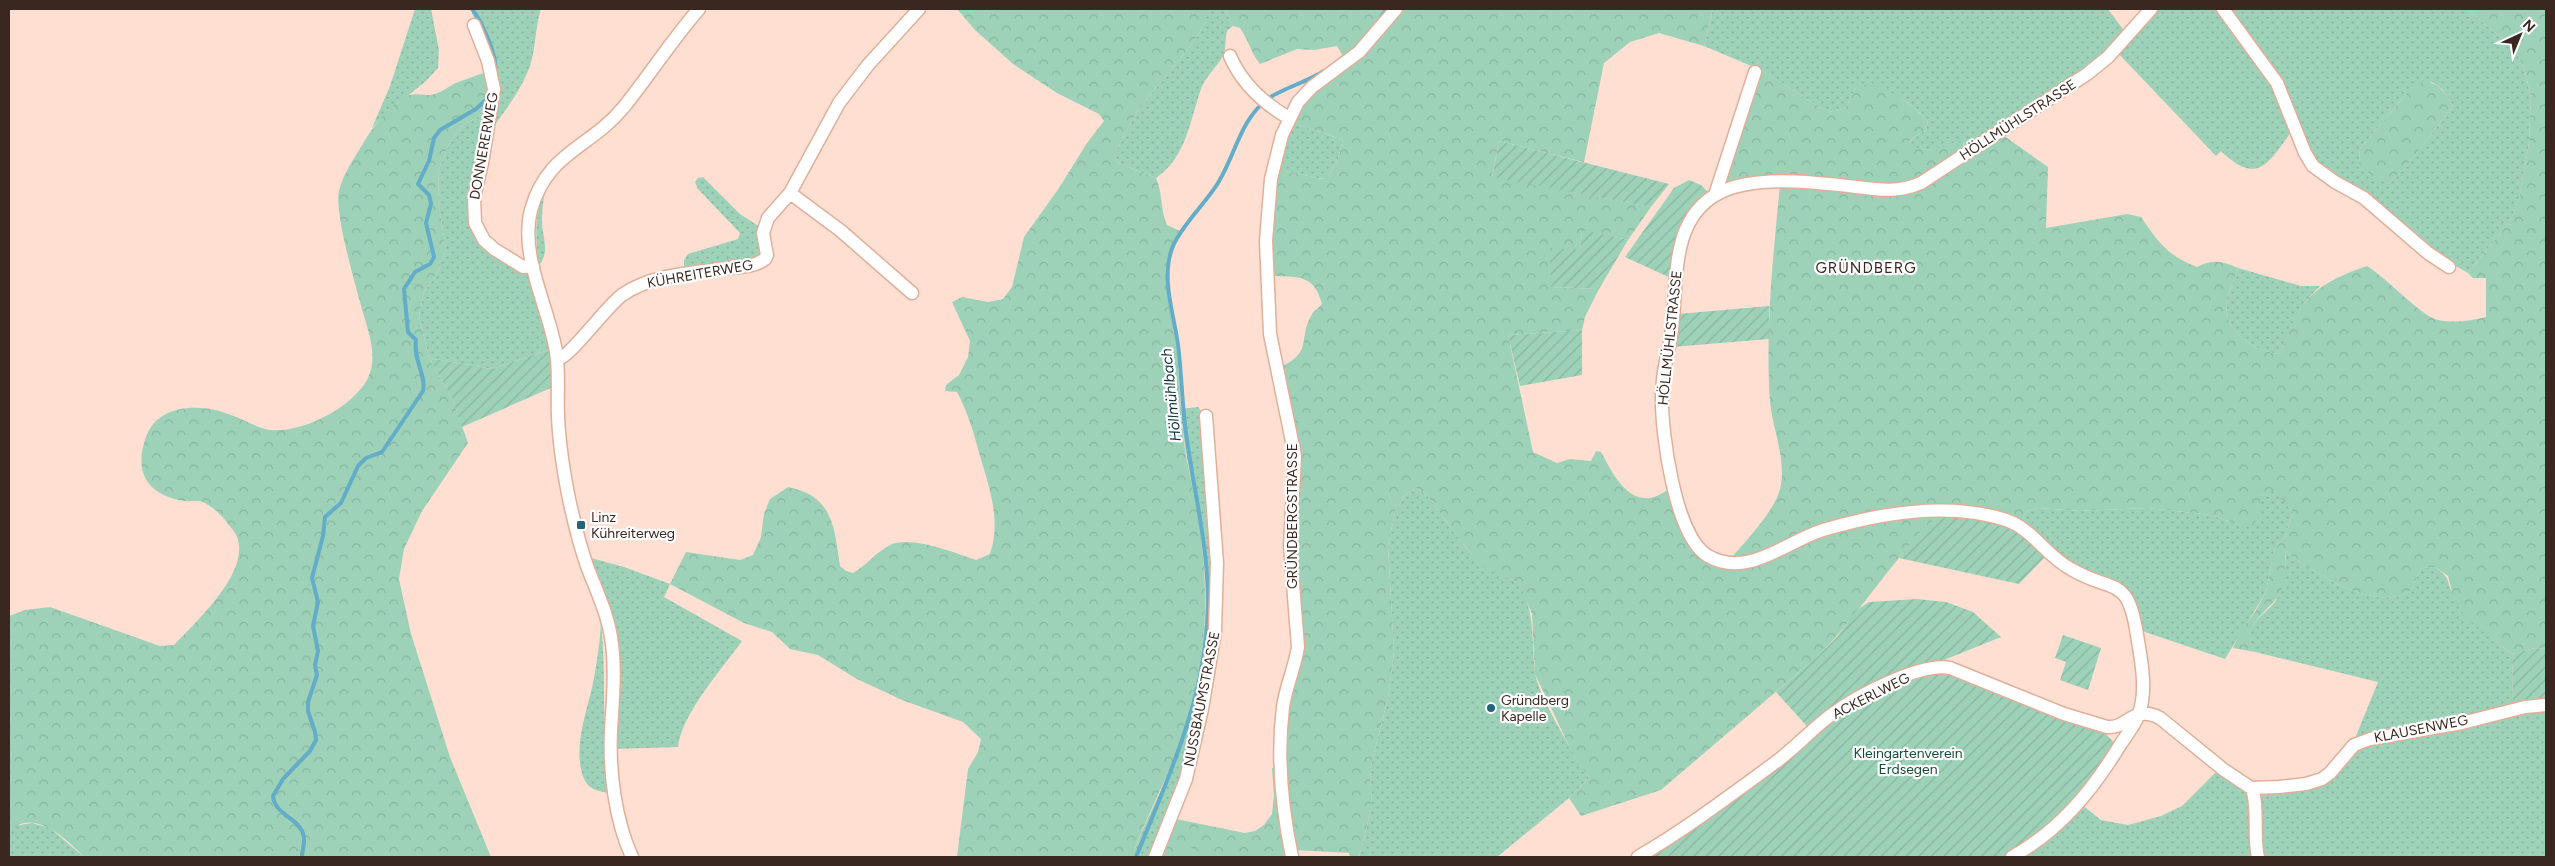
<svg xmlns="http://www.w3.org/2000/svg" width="2555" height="866" font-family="Figtree,sans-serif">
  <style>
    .grass { fill: url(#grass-dots); fill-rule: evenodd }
    .forest { fill: url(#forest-crowns) }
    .garden { fill: url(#garden-furrows) }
    .pitch { fill: #9dd2b9 }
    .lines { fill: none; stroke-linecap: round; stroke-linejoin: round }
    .stream { stroke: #63adc8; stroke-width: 4 }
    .minor-casing { stroke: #e0af9a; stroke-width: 15 }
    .minor { stroke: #fff; stroke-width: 12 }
    .poi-dot { fill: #25647a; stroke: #fff; stroke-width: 2 }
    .labels { text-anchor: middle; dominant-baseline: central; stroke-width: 4.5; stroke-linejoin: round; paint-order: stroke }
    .street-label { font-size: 14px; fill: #3a271f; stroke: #fff }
    .poi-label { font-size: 14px; fill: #3a271f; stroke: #fff; text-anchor: start }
    .park-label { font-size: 14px; fill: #154c37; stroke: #fff }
    .neighbourhood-label { font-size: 15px; letter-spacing: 1px; fill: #3a271f; stroke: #fff }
    .water-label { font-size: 15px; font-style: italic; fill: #0c303c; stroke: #fff }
  </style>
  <defs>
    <pattern id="grass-dots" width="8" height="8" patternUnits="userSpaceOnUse" patternTransform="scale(1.25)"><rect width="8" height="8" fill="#9dd2b9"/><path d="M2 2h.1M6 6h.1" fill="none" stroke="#88b49f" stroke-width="1.8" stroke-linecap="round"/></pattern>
    <pattern id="forest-crowns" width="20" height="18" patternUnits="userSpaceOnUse" patternTransform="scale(1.25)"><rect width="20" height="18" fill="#9dd2b9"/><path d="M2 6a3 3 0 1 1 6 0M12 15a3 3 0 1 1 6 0" fill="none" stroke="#88b49f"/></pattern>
    <pattern id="garden-furrows" width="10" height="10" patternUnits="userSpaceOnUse" patternTransform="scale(1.25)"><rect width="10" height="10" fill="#9dd2b9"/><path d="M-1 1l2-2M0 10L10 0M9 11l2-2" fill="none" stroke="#88b49f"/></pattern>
  </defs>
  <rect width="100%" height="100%" fill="#fedfd2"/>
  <path class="grass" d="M 415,9 L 431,9 L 439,50 L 438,68 L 426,81 L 389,111 L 372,128 L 390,86 Z
    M 475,9 L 541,9 C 535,27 536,48 530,66 C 521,90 507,108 492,129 L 482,38 L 472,13 Z
    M 1206,9 L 1225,9 L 1233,26 L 1227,31 C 1225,39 1226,46 1224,54 C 1222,60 1207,76 1202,86 C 1190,119 1187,157 1156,178 L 1118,163 L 1114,154 L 1138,110 L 1192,44 L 1206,22 Z
    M 1713,9 L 2108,9 L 2125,32 L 2106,54 L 1965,151 L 1964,142 C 1945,142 1925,159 1909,143 L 1914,137 L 1926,130 L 1928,121 C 1908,99 1885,88 1856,87 C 1848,104 1847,113 1826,111 L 1761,70 L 1704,46 Z
    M 2154,9 L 2220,9 L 2272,80 L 2291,132 C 2268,164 2257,186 2221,151 L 2216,156 L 2117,52 Z
    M 2226,9 L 2467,9 L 2514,48 L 2524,68 L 2531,97 L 2529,143 L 2519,198 L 2511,220 L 2468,273 L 2439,256 L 2317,163 ZM 2432,82 L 2442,89 L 2453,106 L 2406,167 L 2388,184 L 2359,164 L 2360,149 L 2406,94 Z
    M 488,110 L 472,221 L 528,272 L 551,349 L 492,369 L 429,358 L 419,316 L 424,292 L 438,271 L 446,249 L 438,201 L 439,169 L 449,144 L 462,126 Z
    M 1292,122 L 1343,140 L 1337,162 L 1326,179 C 1309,178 1294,170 1277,171 Z
    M 703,177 L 740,214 L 760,227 L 761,258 L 689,270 L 684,267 L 684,260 L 688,254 L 738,239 L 740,233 L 698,189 L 695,182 L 698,178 Z
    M 546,187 C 543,198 542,212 542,223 C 543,240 550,251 539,266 C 535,238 534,213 546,187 Z
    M 2238,268 L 2301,286 L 2320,286 C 2300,304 2289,329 2281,354 C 2261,353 2235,339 2228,318 C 2223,304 2233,282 2238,268 Z
    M 1198,407 L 1202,412 L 1212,539 L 1212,619 L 1189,754 L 1151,857 L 1132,857 C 1143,826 1159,797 1171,767 C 1195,704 1209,638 1205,570 C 1202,516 1184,463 1181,409 Z
    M 1416,488 L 1426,494 L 1466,548 L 1485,567 L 1519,583 C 1536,614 1531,639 1535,672 C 1537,694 1576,758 1589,778 L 1569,798 L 1497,857 L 1359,857 L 1372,806 L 1370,769 L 1388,698 L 1394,652 L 1388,546 L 1395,512 L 1404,496 Z
    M 2274,490 L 2293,512 L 2285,536 L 2274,550 L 2266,592 L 2225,659 L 2139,630 L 2133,601 L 2077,571 L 2020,523 L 2027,511 L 2039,508 L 2079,511 L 2148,508 L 2211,515 L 2240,525 L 2260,513 L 2260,496 Z
    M 2286,553 C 2317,572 2353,600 2392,597 C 2398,597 2405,593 2411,591 L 2421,568 L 2435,567 C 2454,581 2444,580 2454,595 C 2466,615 2493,640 2512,654 L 2513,705 L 2464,719 L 2354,741 L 2378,682 L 2255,652 C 2237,626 2265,617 2276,600 C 2284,588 2285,567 2286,553 Z
    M 591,558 L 624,567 L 670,584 L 664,597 L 742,641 C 722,669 682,713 678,747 L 616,749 L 619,656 L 612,614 Z
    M 601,622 C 607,679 601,736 608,793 C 599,791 590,790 585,781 C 571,751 587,712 593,683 C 597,663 600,642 601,622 Z
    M 2546,708 L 2546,857 L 2261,857 L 2260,794 L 2307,788 L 2358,746 Z
    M 2219,769 L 2248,788 L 2255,857 L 2017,857 L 2082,805 L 2101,820 L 2128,825 L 2161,816 L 2182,806 Z
    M 32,823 L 50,828 L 84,857 L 9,857 L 9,832 L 14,826 Z"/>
  <path class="forest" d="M 957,9 L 1206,9 L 1206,22 L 1192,44 L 1138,110 L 1114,154 L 1118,163 L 1156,178 C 1163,194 1160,209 1167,225 L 1180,231 C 1153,273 1175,316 1178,362 C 1180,386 1180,410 1183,434 C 1186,464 1195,493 1199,523 C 1208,580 1207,636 1196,692 C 1184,750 1151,802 1132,857 L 957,857 L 968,769 L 978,752 L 981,739 L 963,722 L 902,700 L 857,679 L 818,655 L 790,649 L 772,632 L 744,623 L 670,584 L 686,552 L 740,560 L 753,555 L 761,537 L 764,514 L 770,499 L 788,487 C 834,496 834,528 840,566 L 846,571 L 853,573 C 867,565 876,552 890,545 C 912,535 954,553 976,560 L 990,554 C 1001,521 990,490 981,459 C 974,435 969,414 957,392 L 945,391 L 946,385 L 959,375 L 968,357 L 970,341 L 952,302 L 962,297 L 988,302 L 1003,299 L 1012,287 L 1024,237 L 1059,188 L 1087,143 L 1104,121 L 1099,114 L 1057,93 L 1013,64 L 975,30 Z
    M 1225,9 L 1713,9 L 1704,46 L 1659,33 L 1630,42 L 1604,63 L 1584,162 L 1499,141 L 1492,176 L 1651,207 L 1628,240 L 1582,231 L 1580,250 L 1551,287 L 1599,289 L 1585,317 L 1582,330 L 1508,335 L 1533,452 L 1557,463 L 1570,459 L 1591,461 L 1596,451 L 1601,452 C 1611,470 1625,501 1650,498 C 1657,497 1665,491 1672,488 L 1681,525 L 1724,566 C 1741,546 1774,513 1780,489 C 1787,462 1773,430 1770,402 C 1765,330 1773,257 1780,185 L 1891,194 L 2000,133 L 2048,167 L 2046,228 L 2127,214 L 2141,217 C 2159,243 2167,255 2197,267 C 2213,259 2222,261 2238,268 C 2233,282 2223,304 2228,318 C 2235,339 2261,353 2281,354 C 2298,300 2314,284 2367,266 C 2385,277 2421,315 2435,319 C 2451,324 2470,321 2486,317 L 2486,278 L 2473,278 L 2468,273 L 2511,220 L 2519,198 L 2529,143 L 2531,97 L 2524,68 L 2514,48 L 2467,9 L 2546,9 L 2546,649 L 2535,648 L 2512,654 L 2465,617 L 2453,595 L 2448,576 L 2435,567 L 2421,568 L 2411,591 C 2405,593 2398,597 2392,597 C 2353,600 2317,572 2286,553 C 2284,565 2286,578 2282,589 C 2273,611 2236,624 2255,652 L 2233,648 L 2240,632 L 2255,612 L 2266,592 L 2274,550 L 2285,536 L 2293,512 L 2274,491 L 2260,496 L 2260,513 L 2254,526 L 2240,525 L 2211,515 L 2148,508 L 2079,511 L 2039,508 L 2027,511 L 2020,523 L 1938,516 C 1893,557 1862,612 1819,655 L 1661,790 L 1581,816 L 1569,798 L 1589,778 L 1572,752 L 1535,674 L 1532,614 L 1519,583 L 1485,568 L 1466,548 L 1426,494 L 1416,488 L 1404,496 L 1395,512 L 1388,546 L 1394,652 L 1388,698 L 1370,769 L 1372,806 L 1359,857 L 1350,857 L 1349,853 L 1294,850 L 1288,811 L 1285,738 L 1298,620 L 1294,499 L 1280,367 C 1313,353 1298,339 1311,316 C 1313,311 1319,308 1322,304 C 1314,274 1298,277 1271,276 L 1270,251 L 1277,171 C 1294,170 1309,178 1326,179 L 1337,162 L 1343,140 L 1292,122 L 1307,96 L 1348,65 L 1337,46 L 1314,50 L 1297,49 L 1260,64 C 1251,53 1248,39 1240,28 L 1233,26 Z
    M 1761,70 L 1826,111 C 1847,113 1848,104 1856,87 C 1876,77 1915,106 1928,121 L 1926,130 L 1914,137 L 1909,142 C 1924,159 1945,142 1963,141 L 1965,151 L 1913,183 L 1722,186 Z
    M 487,72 L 490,89 L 488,110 L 462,126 L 449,144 L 439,169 L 438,201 L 446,249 L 438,271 L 424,292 L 419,316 L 429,358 L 452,398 L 468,443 L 422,511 L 404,549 L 399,579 L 411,634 L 450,757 L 491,857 L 84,857 C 67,839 32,806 9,832 L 9,616 L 25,610 L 50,607 L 160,646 L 174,645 C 195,623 248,574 238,540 C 237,534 231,528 228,524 C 222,515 213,507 203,502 C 198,500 190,502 184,501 C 148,495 133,473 146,437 C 158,403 202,403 231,415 C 244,419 258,429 271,430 C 303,433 351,408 367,380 C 378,359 370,337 364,316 C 357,290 334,214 339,191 C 343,173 356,156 365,140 C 375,124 390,105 407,96 C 415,92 426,97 435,94 C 442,92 449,86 456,83 C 466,79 477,75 487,72 Z
    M 2422,82 C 2439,81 2445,93 2453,106 L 2406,167 L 2388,184 L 2375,178 L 2359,164 L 2360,149 L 2406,94 Z
    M 1272,768 L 1279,768 L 1290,857 L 1160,857 L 1176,819 L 1245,833 L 1255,831 L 1264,825 L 1272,814 L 1274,796 Z"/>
  <path class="garden" d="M 1499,141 L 1669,184 L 1651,207 L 1492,177 Z
    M 1689,180 L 1701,185 L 1711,195 L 1700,203 L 1673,279 L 1625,257 L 1674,188 Z
    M 1582,230 L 1628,240 L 1599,289 L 1551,287 L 1550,248 L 1580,250 Z
    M 1769,306 L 1769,339 L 1672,347 L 1678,314 Z
    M 1582,330 L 1582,375 L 1520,386 L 1508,335 Z
    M 551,349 L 553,387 L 462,427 L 452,398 L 429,358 L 492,369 Z
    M 1938,516 L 1987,519 L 2020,531 L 2047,555 L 2019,584 L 1899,558 L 1916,536 Z
    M 1917,599 L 1946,602 L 1973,612 L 2001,637 L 1939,662 L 2094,728 L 2106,734 L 2117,746 L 2070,810 L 2006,857 L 1642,857 L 1814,734 L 1776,692 L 1819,655 L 1837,637 L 1857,610 L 1869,602 Z
    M 2063,635 L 2101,648 L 2088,690 L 2060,680 L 2066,662 L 2055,658 Z
    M 2535,648 L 2546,649 L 2546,701 L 2513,705 L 2512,654 Z"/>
  <path class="pitch" d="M 1177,842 L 1212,857 L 1170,857 Z"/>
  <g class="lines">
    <path class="stream" d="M 472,9 C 481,20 497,55 495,68
      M 1381,17 L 1387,9
      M 302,857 C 302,851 305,843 304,837 C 300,817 275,816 273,796 L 283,779 L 310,751 L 316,740 L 315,732 L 308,711 L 308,702 L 317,675 L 315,665 L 318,651 L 313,626 L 318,602 L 312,578 L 323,536 L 325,517 L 341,503 L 358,466 L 366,458 L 382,452 L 423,391 C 427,377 413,360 416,340 L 408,332 L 404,289 L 415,272 L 430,264 L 434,257 L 426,223 L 431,204 L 429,195 L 418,184 L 429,161 L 434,138 L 440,130 L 476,109 L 487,99
      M 1136,857 C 1169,776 1206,697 1208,608 C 1209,551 1195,497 1187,440 C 1182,409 1182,376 1178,345 C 1174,314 1160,277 1173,246 C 1182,225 1205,204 1218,183 C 1236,154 1240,119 1269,98 C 1286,87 1307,82 1324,71"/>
    <g class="minor-casing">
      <path id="minor" d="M 2223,9 L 2277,83 L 2305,153 L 2313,166 L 2335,182 L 2364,198 L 2428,253 L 2449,267
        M 474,25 L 488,61 L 494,89 L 482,163 L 474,197 L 475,223 L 484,240 L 494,249 L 523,267 L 533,266
        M 1230,56 C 1242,84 1263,103 1289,118
        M 790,193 L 841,231 L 912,293
        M 1715,195 L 1755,72
        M 558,359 C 569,358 606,307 622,295 C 652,274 693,273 728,268 C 741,267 754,267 765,259 L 767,255 L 763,233 L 768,218 L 790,193 L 839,103 L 868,65 L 919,9
        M 2251,788 C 2259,800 2253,838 2258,857
        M 632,857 C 615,820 609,771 611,730 C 613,699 616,667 611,637 C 607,612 596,590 587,566 C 579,543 573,518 568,494 C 563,468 559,442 558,416 C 557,391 560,366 554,342 C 545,300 520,253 531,210 C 547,152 590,148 623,108 C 649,76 671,41 699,9
        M 1155,857 L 1186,779 L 1202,709 L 1215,631 L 1217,563 L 1206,416
        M 1292,857 C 1282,809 1277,755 1283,707 C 1286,686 1295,667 1298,647 L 1290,546 L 1295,456 L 1270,334 L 1266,241 L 1271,179 L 1282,135 L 1298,102 L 1312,87 L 1359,52 L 1396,9
        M 1638,857 C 1686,829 1731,795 1776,762 C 1795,748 1812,729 1831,715 C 1855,697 1920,662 1950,668 L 2064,714 L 2107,727 C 2128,729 2133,704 2160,718 L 2224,770 L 2251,788 L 2279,787 L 2306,784 L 2322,779 L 2330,773 L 2354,745 L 2370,739 L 2462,723 L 2525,707 L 2546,705
        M 2012,857 C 2060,830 2092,791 2120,745 C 2126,736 2134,726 2138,716 C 2148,692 2141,659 2137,635 C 2128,574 2113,594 2071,569 C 2046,556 2033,529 2006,520 C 1948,501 1880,513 1823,530 C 1787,541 1747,579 1708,556 C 1675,537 1661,432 1662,396 C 1662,377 1666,359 1670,342 C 1680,291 1665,221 1719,193 C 1753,175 1811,182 1848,186 C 1874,189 1896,194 1921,183 L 2087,74 L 2108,57 L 2151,9"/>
    </g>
    <use href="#minor" class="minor"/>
  </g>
  <g class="poi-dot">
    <rect x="576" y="520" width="10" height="10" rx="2.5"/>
    <circle cx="1491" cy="708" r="5"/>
  </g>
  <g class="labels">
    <g class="street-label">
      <text transform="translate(2018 120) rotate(-33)">HÖLLMÜHLSTRASSE</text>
      <text transform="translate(484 146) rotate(-80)">DONNERERWEG</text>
      <text transform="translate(700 274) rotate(-10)">KÜHREITERWEG</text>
      <text transform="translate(1670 338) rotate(-84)">HÖLLMÜHLSTRASSE</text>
      <text transform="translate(1292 516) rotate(-90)">GRÜNDBERGSTRASSE</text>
      <text transform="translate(1871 696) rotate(-27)">ACKERLWEG</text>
      <text transform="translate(1202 699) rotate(-79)">NUSSBAUMSTRASSE</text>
      <text transform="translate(2421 729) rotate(-11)">KLAUSENWEG</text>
    </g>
    <g class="poi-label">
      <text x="591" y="517">Linz<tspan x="591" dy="16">Kühreiterweg</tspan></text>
      <text x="1501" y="700">Gründberg<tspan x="1501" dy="16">Kapelle</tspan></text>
    </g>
    <g class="park-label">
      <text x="1908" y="753">Kleingartenverein<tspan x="1908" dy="16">Erdsegen</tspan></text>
    </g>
    <g class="neighbourhood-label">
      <text x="1866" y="268">GRÜNDBERG</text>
    </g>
    <g class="water-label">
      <text transform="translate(1171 395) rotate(-96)">Höllmühlbach</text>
    </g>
  </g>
  <rect width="2555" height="866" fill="none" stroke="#3a271f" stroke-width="20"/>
  <g transform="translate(2520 35) rotate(44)" stroke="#ffffff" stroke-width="4" paint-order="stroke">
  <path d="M0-4L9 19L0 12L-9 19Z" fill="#3a271f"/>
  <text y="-8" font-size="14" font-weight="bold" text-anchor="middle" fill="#3a271f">N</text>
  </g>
</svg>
